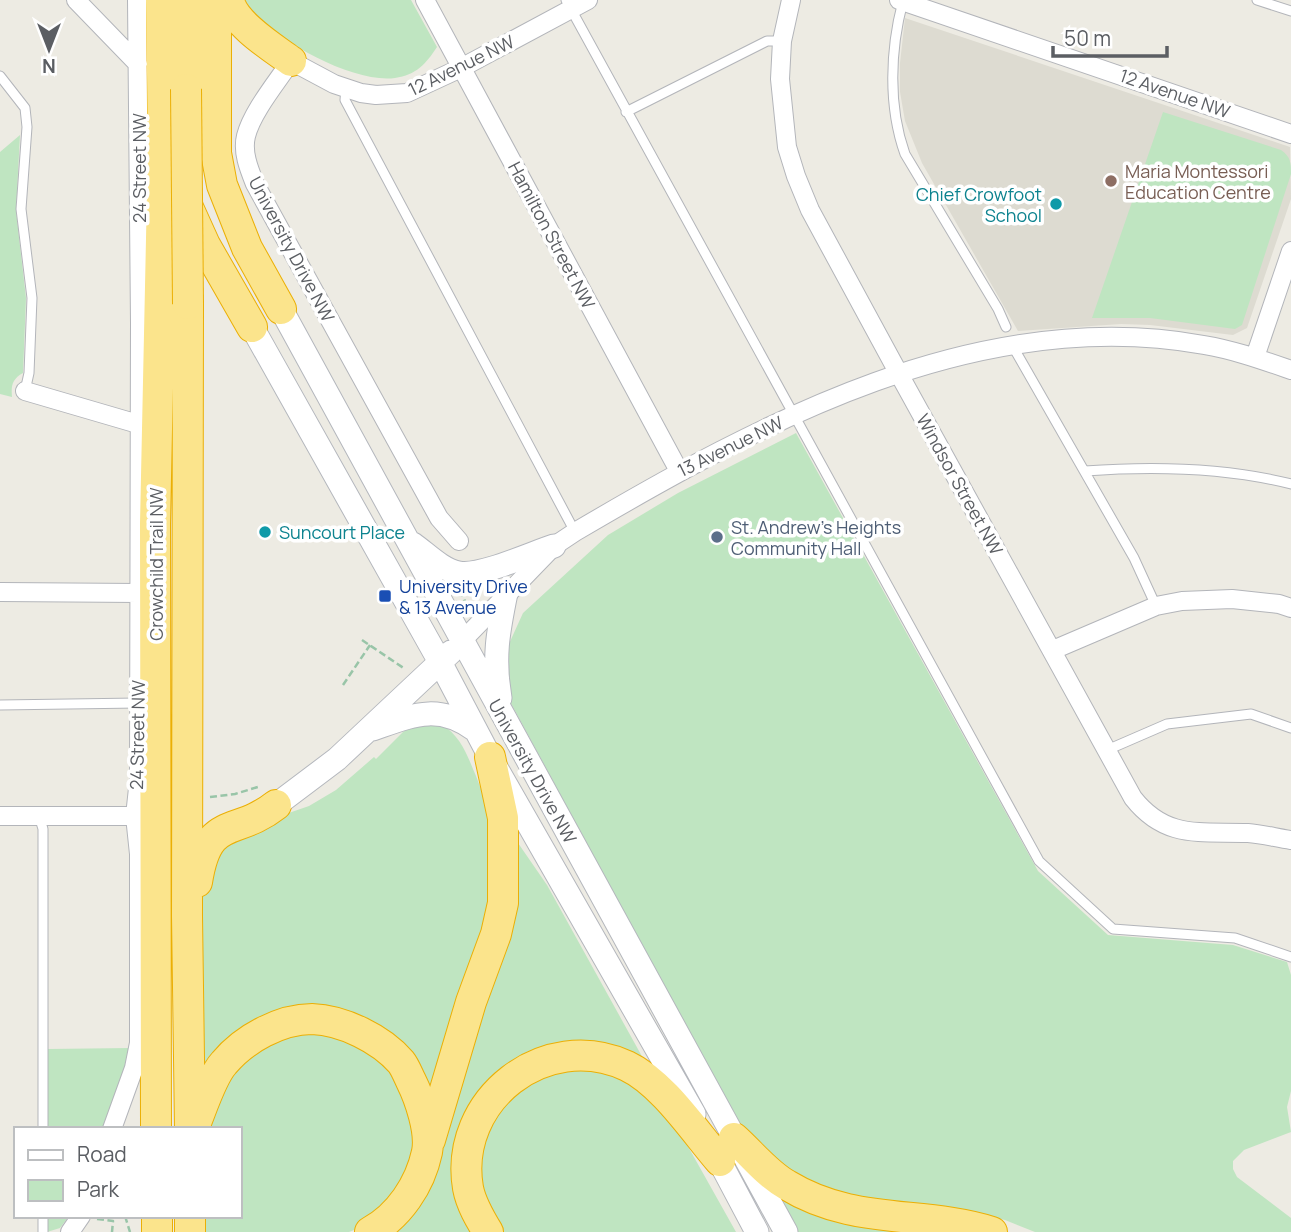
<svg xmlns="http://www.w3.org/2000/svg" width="1291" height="1232" font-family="Manrope,sans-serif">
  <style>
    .education { fill: #dddbd1 }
    .green { fill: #bfe5c1 }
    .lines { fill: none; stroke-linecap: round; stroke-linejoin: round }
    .lane-casing { stroke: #b3b5ba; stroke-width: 11 }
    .street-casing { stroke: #b3b5ba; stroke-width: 20 }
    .secondary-casing { stroke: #b4b7bd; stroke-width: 25 }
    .highway-casing { stroke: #ebaf05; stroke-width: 32 }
    .path { stroke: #99c5a8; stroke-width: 2.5; stroke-dasharray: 7 3.5; stroke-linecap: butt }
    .lane { stroke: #fff; stroke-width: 9 }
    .street { stroke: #fff; stroke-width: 18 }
    .secondary { stroke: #fff; stroke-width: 23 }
    .highway { stroke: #fbe48c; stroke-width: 30 }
    .highway-bridge-casing { stroke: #ebaf05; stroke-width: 32; stroke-linecap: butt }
    .highway-bridge { stroke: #fbe48c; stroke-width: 30 }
    .education-dot { fill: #8d6e63; stroke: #fff; stroke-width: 2.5 }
    .culture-dot { fill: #0f9aa8; stroke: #fff; stroke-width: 2.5 }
    .service-dot { fill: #5c6f8a; stroke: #fff; stroke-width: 2.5 }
    .transit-dot { fill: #1a4fb4; stroke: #fff; stroke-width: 2.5 }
    .labels { text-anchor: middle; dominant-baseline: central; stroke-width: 7; stroke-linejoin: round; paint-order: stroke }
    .street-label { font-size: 18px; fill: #5b5e63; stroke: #fff }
    .education-label { font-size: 18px; fill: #785e54; stroke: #fff; text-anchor: start }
    .culture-label { font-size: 18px; fill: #0d838f; stroke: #fff; text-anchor: end }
    .service-label { font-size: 18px; fill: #4e5e75; stroke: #fff; text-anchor: start }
    .transit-label { font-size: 18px; fill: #164399; stroke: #fff; text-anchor: start }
  </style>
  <rect width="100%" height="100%" fill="#edebe3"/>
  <path class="education" d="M 905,18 L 1290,147 L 1291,199 L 1247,328 L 1233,335 L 1150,325 L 1121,324 L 1018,331 L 922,163 L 905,121 L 900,92 L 900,63 Z"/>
  <path class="green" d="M 245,0 L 411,0 L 437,47 C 426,64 416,75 395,78 C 352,84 266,37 245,0 Z
    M 1163,112 L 1281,150 C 1291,157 1291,163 1291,174 L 1242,325 L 1235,329 L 1150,318 L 1092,318 Z
    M 20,135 L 16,211 L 26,298 L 23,373 C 12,379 11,386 12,397 L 0,394 L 0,152 Z
    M 796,433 L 1038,871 L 1108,935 L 1233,945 L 1287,962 L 1291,975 L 1291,1091 L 1287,1107 L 1291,1132 L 1244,1150 L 1233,1161 L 1233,1169 L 1237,1177 L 1291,1218 L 1291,1232 L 1035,1232 L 1005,1220 L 971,1212 L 839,1196 L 807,1186 L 745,1137 L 506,694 L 508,646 L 523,613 L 608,535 L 678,493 Z
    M 441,724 C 461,736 467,755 476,776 C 484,797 495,824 495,847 C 493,931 458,1022 434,1101 L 427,1080 L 415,1062 L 351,1014 L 201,1070 L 200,896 L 207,856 L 283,815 L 309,806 L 336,790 L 374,757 L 376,759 L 403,732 L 412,726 Z
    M 518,843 L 547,885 L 644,1060 L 602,1051 L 481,1100 L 478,1232 L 391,1232 Z
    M 315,1028 L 389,1061 L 418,1135 L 410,1173 L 364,1226 L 349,1232 L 199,1232 L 199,1216 L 240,1216 L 240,1129 L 204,1129 L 206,1117 L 252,1047 Z
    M 130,1048 L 130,1055 L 102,1129 L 48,1129 L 48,1049 Z
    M 556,1066 L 630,1077 L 681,1134 L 736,1232 L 496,1232 L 474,1175 L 495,1107 Z
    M 764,1179 L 945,1232 L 792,1232 Z
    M 47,1216 L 69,1216 L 60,1228 L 47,1232 Z"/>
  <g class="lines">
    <g class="lane-casing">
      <path id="lane" d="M 566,0 L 1039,861 L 1113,929 L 1235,938 L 1291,957
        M 1257,0 L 1291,11
        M 903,1 C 890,50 888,106 905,154 L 998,309 L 1006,327
        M 0,76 L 25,108 L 27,127 L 21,209 L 32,298 L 29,373 L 25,391
        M 346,89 L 345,100 L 575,532
        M 626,112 L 767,41 L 782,41
        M 1012,345 L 1134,558 L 1156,606
        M 1085,471 C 1154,466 1224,467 1291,484
        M 0,705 L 138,703
        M 1107,750 L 1167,724 L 1251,714 L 1291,728
        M 39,816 L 43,829 L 43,1129
        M 43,1216 L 43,1232"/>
    </g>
    <g class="street-casing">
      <path id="street" d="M 76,0 L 138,64
        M 425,0 L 679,471
        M 791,0 L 782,41 L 780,79 L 787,147 L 796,176 L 810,210 L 899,374 L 1133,798 C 1166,840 1201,831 1248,833 C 1262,834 1277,838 1291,840
        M 899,0 L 1291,134
        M 1255,357 L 1291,251
        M 25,391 L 138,424
        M 459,541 L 439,518 L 255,184 C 249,169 242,152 246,136 C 252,112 277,82 291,61 L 334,84 L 361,93 L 376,95 L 407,93 L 461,68 L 588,0
        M 0,592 L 139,593
        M 463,640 L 554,546 L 575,532 C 762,422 979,304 1204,345 C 1234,350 1262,360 1291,370
        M 1053,650 L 1156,606 L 1182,601 L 1232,599 L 1279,604 L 1291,608
        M 0,816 L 135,816
        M 112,1129 L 134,1068 L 139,1043 L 139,854 L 135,816 L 139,779 L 140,323 L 137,0
        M 70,1232 L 81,1216"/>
    </g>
    <g class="secondary-casing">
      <path id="secondary" d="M 281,309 L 786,1232
        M 252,327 L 440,662 L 490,757 L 694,1114
        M 413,544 C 427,554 442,570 459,573 C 480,577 532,553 554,546
        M 500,698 C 493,658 498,632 506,593
        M 373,729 C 413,715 438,703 475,730
        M 276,805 L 337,759 L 451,652
        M 712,1147 L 757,1232"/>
    </g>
    <g class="highway-casing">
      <path id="highway" d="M 216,0 L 216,153 L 222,185 L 247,248 L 281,309
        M 229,0 C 233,23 273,48 291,61
        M 186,89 L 187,0
        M 186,203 L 205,245 L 252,327
        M 188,304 L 187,916 L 190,1129
        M 197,882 C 208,813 234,838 276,805
        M 195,1125 C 202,1108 212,1076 224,1063 C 244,1039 280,1019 312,1019 C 343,1020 381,1039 401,1062 C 405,1067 408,1075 411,1081 C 420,1099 431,1132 427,1152 C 420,1185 399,1216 370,1232
        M 156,1129 L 155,524 L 163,144 L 161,0
        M 734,1138 C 751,1153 767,1174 787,1185 C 854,1226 922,1210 992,1232
        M 430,1140 L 471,1002 L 496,934 L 503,903 L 503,818 L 490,757
        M 157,1216 L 157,1232
        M 190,1232 L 190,1216
        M 488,1232 C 480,1219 471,1204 468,1188 C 453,1100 545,1028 627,1066 C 663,1083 694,1131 720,1161"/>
    </g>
    <path class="path" d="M 460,590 L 469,610
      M 362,640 L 405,669
      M 343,685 L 370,645
      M 210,797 L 235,794 L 261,786
      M 125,1216 L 130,1232
      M 97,1219 L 113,1221 L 112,1232"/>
    <use href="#lane" class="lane"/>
    <use href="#street" class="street"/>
    <use href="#secondary" class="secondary"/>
    <use href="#highway" class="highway"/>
    <g class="highway-bridge-casing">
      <path id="highway-bridge" d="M 186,89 L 188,304"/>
    </g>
    <use href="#highway-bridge" class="highway-bridge"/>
  </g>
  <circle class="education-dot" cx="1111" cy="181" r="7"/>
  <g class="culture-dot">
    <circle cx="1056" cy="204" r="7"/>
    <circle cx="265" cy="532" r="7"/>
  </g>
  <circle class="service-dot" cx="717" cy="537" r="7"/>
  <rect class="transit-dot" x="378" y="589" width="14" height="14" rx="3.5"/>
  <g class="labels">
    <g class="street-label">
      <text transform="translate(461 65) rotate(-26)">12 Avenue NW</text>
      <text transform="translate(1175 93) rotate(19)">12 Avenue NW</text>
      <text transform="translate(139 168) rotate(-90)">24 Street NW</text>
      <text transform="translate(552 235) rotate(62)">Hamilton Street NW</text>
      <text transform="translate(292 249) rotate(62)">University Drive NW</text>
      <text transform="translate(730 446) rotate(-26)">13 Avenue NW</text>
      <text transform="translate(960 484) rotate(61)">Windsor Street NW</text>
      <text transform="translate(156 564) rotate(-90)">Crowchild Trail NW</text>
      <text transform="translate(137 735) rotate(-89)">24 Street NW</text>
      <text transform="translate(533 771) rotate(61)">University Drive NW</text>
    </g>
    <g class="education-label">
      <text x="1125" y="171">Maria Montessori<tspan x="1125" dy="21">Education Centre</tspan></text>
    </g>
    <g class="culture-label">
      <text x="1042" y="194">Chief Crowfoot<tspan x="1042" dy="21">School</tspan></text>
      <text x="279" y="532" text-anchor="start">Suncourt Place</text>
    </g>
    <g class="service-label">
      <text x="731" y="527">St. Andrew's Heights<tspan x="731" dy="21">Community Hall</tspan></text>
    </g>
    <g class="transit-label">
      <text x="399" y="586">University Drive<tspan x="399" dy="21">&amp; 13 Avenue</tspan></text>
    </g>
  </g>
  <rect x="14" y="1127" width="228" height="91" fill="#ffffff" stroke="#bdbfc1" stroke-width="2"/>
  <rect x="28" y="1150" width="35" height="10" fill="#ffffff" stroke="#bdbfc1" stroke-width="2"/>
  <text x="77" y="1162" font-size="21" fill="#5b5e63">Road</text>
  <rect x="28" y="1180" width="35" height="21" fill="#bfe5c1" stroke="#bdbfc1" stroke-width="2"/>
  <text x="77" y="1197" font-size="21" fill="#5b5e63">Park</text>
  <g transform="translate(49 49) rotate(180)" stroke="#ffffff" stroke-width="5" paint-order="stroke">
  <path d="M0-5L12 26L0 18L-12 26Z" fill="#5b5e63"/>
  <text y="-10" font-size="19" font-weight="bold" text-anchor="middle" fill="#5b5e63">N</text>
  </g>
  <path d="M1053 46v10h114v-10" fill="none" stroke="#5b5e63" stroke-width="3.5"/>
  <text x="1064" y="46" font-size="21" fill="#5b5e63" stroke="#ffffff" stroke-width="5" paint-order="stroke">50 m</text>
</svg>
